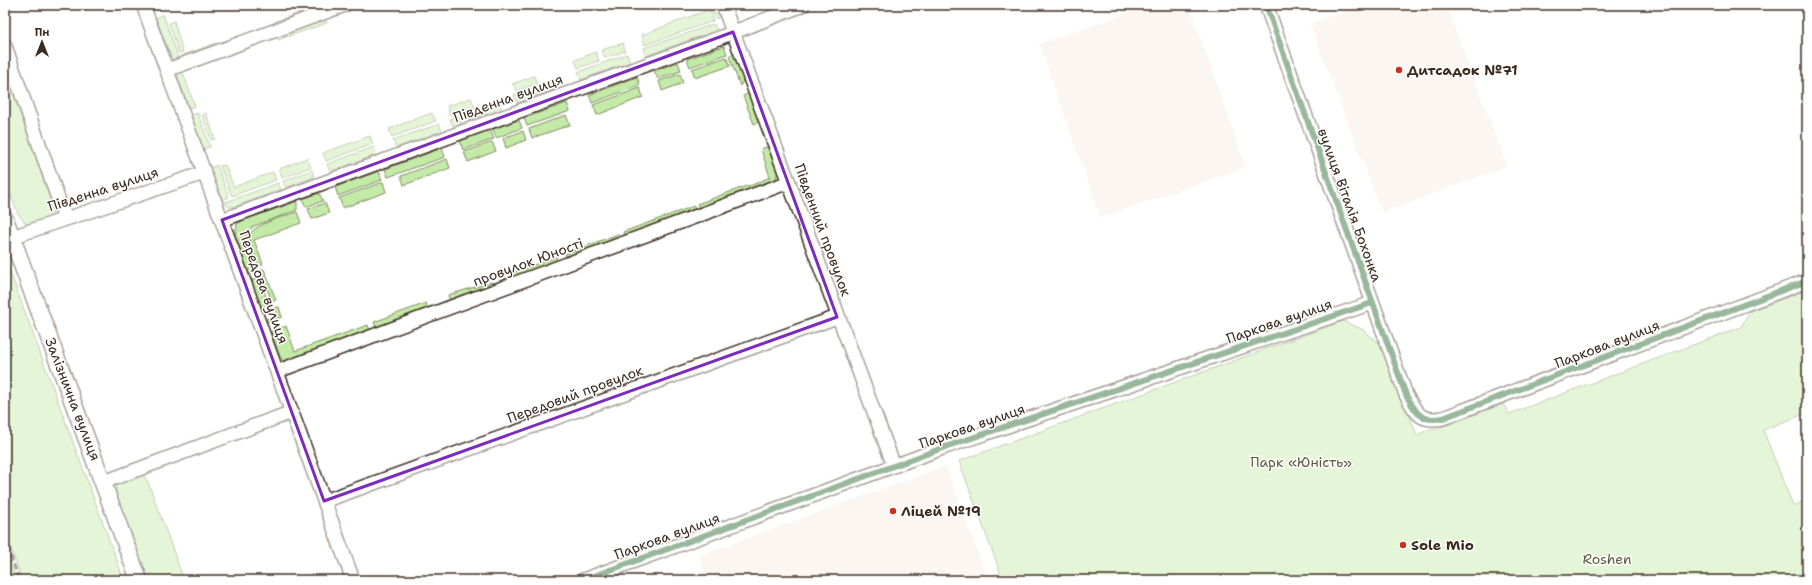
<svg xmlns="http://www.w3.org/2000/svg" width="1812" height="585" font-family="'Shantell Sans',sans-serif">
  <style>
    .built { fill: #f7ebdf }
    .green { fill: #c3eaa6; stroke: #7f8a62 }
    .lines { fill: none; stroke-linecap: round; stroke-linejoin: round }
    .minor-casing { stroke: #3b2a1e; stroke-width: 16 }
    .tertiary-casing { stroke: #3b2a1e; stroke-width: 19 }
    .minor { stroke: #fff; stroke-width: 13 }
    .tertiary { stroke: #fff; stroke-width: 16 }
    .rail { stroke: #3b2a1e; stroke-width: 3; stroke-dasharray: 6 3; stroke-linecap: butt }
    .cycleway-casing { stroke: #fff; stroke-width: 8 }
    .cycleway { stroke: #1b5e20; stroke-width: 6 }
    .marked { fill: none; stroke: #7b2cbf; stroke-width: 3; stroke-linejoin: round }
    .poi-dot { fill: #c8321e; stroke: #fff; stroke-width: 1.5 }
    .labels { text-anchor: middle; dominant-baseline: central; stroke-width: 3; stroke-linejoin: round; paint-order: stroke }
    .poi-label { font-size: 14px; font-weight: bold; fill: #3b2a1e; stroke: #fff; text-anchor: start }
    .street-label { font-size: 14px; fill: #3b2a1e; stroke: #fff }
    .park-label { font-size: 14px; fill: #5d5a40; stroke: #fff }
  </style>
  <rect width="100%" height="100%" fill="#fff"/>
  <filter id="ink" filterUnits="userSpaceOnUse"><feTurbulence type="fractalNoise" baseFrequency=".025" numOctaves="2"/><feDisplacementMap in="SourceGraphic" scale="8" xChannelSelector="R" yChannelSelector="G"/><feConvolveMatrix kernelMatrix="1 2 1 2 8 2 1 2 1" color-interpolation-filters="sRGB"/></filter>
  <g filter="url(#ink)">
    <path class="built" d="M 1151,5 L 1189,5 L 1246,167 L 1101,218 L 1039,44 Z
      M 1360,5 L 1446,5 L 1507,166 L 1382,213 L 1310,24 Z
      M 946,466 L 988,580 L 706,580 L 699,556 Z
      M 5,531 L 22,580 L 16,580 L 5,548 Z"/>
    <path class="green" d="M 710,5 L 717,5 L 721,16 L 716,19 Z
      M 317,7 L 319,11 L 278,26 L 276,21 Z
      M 710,9 L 713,21 L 645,45 L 642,35 Z
      M 163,14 L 178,57 L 178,60 L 173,60 L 171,57 L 156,18 Z
      M 325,18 L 327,23 L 278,40 L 275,34 Z
      M 174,21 L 183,52 L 179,53 L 169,23 Z
      M 714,24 L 717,30 L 646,56 L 644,48 Z
      M 216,43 L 218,47 L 181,60 L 180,56 Z
      M 623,43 L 625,51 L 605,58 L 602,50 Z
      M 724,46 L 727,54 L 690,67 L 687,59 Z
      M 596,52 L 599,61 L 578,68 L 575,60 Z
      M 735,53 L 744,79 L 740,86 L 729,56 Z
      M 627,54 L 630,62 L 581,80 L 578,72 Z
      M 726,57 L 730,66 L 695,78 L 692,69 Z
      M 678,62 L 681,71 L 658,79 L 654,71 Z
      M 5,69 L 54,210 L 51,219 L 32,227 L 25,223 L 18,214 L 5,181 Z
      M 182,70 L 195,106 L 189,108 L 177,75 Z
      M 680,74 L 683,83 L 662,91 L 659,81 Z
      M 534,76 L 537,84 L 517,91 L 514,85 L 512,84 Z
      M 637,77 L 640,85 L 592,103 L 589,95 Z
      M 552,82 L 555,89 L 517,103 L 514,95 Z
      M 640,88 L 643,97 L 597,115 L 593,105 Z
      M 749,93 L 760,121 L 754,124 L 743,96 Z
      M 471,98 L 475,107 L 450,115 L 447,106 Z
      M 499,102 L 502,109 L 453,126 L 450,119 Z
      M 567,103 L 570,111 L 527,126 L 524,118 Z
      M 198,113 L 210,147 L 203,149 L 191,115 Z
      M 206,113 L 215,139 L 211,140 L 202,115 Z
      M 432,113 L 436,121 L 392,137 L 389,129 Z
      M 566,115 L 570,125 L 532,138 L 529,129 Z
      M 519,120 L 522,128 L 496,138 L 493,129 Z
      M 439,124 L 442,131 L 396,148 L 393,140 Z
      M 490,130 L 494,139 L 463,150 L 460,141 Z
      M 523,131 L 526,140 L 506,148 L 503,138 Z
      M 370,136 L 373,144 L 326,161 L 323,153 Z
      M 492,142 L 496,151 L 468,162 L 464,152 Z
      M 769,146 L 778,171 L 775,181 L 699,208 L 697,204 L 749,185 L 750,186 L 770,177 L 761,149 Z
      M 374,147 L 376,155 L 330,172 L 327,164 Z
      M 442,148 L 445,157 L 388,177 L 385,169 Z
      M 307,158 L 311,167 L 282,178 L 279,169 Z
      M 447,159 L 450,168 L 404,185 L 401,176 Z
      M 217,165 L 229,197 L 222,200 L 210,168 Z
      M 225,165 L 234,187 L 273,172 L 276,180 L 232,196 L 220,166 Z
      M 312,170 L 314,177 L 286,188 L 283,181 Z
      M 379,171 L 382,180 L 338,196 L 335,187 Z
      M 383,182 L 386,192 L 343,208 L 339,198 Z
      M 278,183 L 281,190 L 237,206 L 230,207 L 223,203 Z
      M 319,193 L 323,201 L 306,207 L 302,199 Z
      M 297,201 L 297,210 L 254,226 L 249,230 L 245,241 L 256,272 L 249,275 L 235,235 L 237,224 L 242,221 Z
      M 325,203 L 329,213 L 312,219 L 308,209 Z
      M 694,206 L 697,214 L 626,240 L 623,232 Z
      M 297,212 L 301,223 L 254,240 L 263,264 L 258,266 L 248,237 C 251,225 285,216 297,212 Z
      M 618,234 L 621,242 L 568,261 L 565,254 Z
      M 556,257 L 558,265 L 504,285 L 502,281 L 510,278 L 509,274 Z
      M 5,258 L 124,580 L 22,580 L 5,531 Z
      M 264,269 L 276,300 L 272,302 L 260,270 Z
      M 259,278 L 269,305 L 262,308 C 256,301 251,289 252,280 Z
      M 492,282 L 494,288 L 451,304 L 448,295 Z
      M 1807,290 L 1807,413 L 1763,430 L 1793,506 L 1807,500 L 1807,580 L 1003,580 L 959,461 L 1343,321 L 1362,329 L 1383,346 L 1417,435 L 1430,429 L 1433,430 L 1503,404 L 1509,414 L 1741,327 L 1750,311 Z
      M 426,303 L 429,312 L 377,331 L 374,322 Z
      M 279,307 L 282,317 L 267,322 L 266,319 L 277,316 L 274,308 Z
      M 368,325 L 371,334 L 285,362 L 280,357 L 271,332 L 286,326 L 295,351 Z
      M 136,475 L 143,475 L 148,482 L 184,580 L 149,580 L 116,496 L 116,486 L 122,480 Z
      M 5,548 L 16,580 L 5,580 Z"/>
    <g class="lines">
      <g class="minor-casing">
        <path id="minor" d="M 143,5 L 353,580
          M 723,5 L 894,466
          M 1266,5 L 1406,395 C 1417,414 1420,422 1443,418 L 1807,281
          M 5,46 L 62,210 L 67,218
          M 167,70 L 345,5
          M 222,220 L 719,38 L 803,5
          M 12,237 L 204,173
          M 278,371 L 789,182
          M 104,482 L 292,412
          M 324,501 L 837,317
          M 583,580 L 948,446 L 1372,303"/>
      </g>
      <g class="tertiary-casing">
        <path id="tertiary" d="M 5,219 L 139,580"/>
      </g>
      <use href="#minor" class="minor"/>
      <use href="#tertiary" class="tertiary"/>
      <path class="rail" d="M 5,539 L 19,580"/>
      <g class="cycleway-casing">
        <path id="cycleway" d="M 1266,5 L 1406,395 C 1417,414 1420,422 1443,418 L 1807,281
          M 583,580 L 948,446 L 1372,303"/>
      </g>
      <use href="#cycleway" class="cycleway"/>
    </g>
  </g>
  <path d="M0 0H1812V585H0ZM 733,32 L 837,317 L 324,501 L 222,220 Z" fill="#fff" fill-opacity=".55" fill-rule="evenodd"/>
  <path class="marked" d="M 733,32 L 837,317 L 324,501 L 222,220 Z"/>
  <g class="poi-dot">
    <circle cx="1399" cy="70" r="4"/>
    <circle cx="893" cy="511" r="4"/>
    <circle cx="1403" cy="545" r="4"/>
  </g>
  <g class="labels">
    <g class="poi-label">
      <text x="1407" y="70">Дитсадок №71</text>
      <text x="901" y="511">Ліцей №19</text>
      <text x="1411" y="545">Sole Mio</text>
    </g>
    <g class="street-label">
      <text transform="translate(508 98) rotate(-20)">Південна вулиця</text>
      <text transform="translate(103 189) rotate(-18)">Південна вулиця</text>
      <text transform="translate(1350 205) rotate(70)">вулиця Віталія Бохонка</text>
      <text transform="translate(823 230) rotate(70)">Південний провулок</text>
      <text transform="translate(528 262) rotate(-20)">провулок Юності</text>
      <text transform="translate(264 287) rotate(70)">Передова вулиця</text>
      <text transform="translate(1279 321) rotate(-19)">Паркова вулиця</text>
      <text transform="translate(1607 344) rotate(-21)">Паркова вулиця</text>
      <text transform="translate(575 394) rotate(-20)">Передовий провулок</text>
      <text transform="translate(73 399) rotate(69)">Залізнична вулиця</text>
      <text transform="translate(972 426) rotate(-19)">Паркова вулиця</text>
      <text transform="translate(667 536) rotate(-20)">Паркова вулиця</text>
    </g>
    <g class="park-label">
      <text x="1301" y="462">Парк «Юність»</text>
      <text x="1607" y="559">Roshen</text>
    </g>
  </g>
  <rect width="1812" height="585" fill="none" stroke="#fff" stroke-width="20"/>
  <rect x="10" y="10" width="1792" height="565" fill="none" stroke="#3b2a1e" stroke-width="1.5" filter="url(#ink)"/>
  <g transform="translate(42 42)" stroke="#ffffff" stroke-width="3" paint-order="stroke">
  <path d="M0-3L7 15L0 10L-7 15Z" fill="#3b2a1e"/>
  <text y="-6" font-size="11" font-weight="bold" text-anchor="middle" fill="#3b2a1e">Пн</text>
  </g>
</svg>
